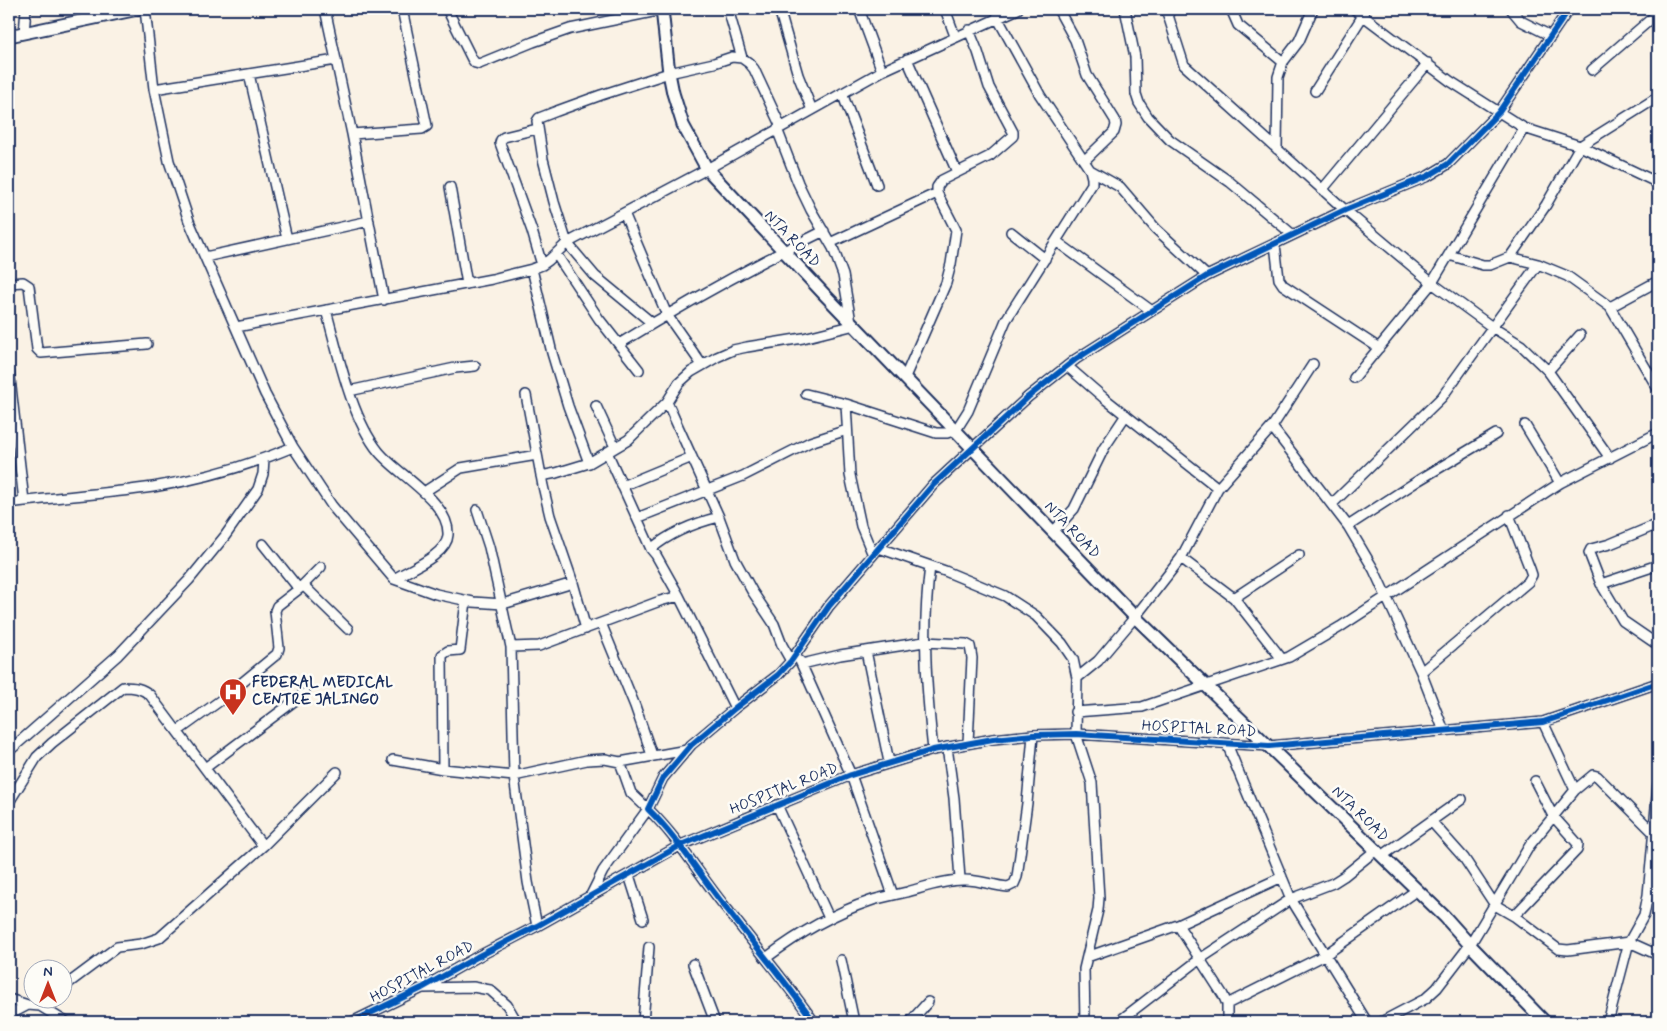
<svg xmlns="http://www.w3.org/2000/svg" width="1667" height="1031" font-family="Mynerve,sans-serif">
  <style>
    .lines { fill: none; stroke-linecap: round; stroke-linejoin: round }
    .street-casing { stroke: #1b2f5e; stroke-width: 12 }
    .secondary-casing { stroke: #1b2f5e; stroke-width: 15 }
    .street { stroke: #fdfcf7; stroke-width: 9 }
    .secondary { stroke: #fdfcf7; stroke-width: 11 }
    .cycleway-casing { stroke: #fdfcf7; stroke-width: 9 }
    .cycleway { stroke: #0057b8; stroke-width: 6 }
    .labels { text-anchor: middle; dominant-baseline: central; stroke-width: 5; stroke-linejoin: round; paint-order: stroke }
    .street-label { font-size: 15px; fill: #1b2f5e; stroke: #fdfcf7 }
    .poi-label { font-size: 15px; font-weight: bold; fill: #1b2f5e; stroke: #fdfcf7; text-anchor: start }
  </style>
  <rect width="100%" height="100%" fill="#faf2e5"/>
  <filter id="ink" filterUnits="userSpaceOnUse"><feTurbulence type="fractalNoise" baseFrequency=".02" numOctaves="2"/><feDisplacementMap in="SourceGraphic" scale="10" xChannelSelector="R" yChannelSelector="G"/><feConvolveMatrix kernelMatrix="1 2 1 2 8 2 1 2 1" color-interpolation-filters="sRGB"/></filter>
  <g filter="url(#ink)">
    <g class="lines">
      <g class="street-casing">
        <path id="street" d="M 145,9 L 154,89 L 169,161 L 189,221 L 265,394 L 293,447 L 332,506 L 394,579 L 436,594 L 473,602 L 503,604 L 573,583
          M 325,9 L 352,134 L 384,300
          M 447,9 L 472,59 L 475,63 L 479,64 L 533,42 L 570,29 L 662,10
          M 728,9 L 742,58
          M 779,9 L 798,75 L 812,110
          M 859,9 L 882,71
          M 945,9 L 955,36
          M 1058,9 L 1075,40 L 1087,75 L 1115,120 L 1116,125 L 1114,132 L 1084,161
          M 1125,9 L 1135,57 L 1136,94 L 1139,103 L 1148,117 L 1170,140 L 1230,182 L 1293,235
          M 1166,9 L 1184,65 L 1345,210 L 1432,283 L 1492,327 L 1521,345 L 1548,371 L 1610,458
          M 1231,9 L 1238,25 L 1283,62
          M 1354,9 L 1450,81 L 1524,128 L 1580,146 L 1658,97
          M 1511,9 L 1521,21 L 1551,36
          M 24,33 L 26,9
          M 907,59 L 957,172
          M 1592,70 L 1658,13
          M 249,74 L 287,239
          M 154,89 L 336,60
          M 1315,91 L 1364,14
          M 842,93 L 877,185
          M 537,129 L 504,137 L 501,140 L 500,143 L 532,231 L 542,265
          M 777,129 L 798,183 L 811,210 L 833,248 L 843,275 L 851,322
          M 352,134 L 422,129 L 427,126 L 402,9
          M 1277,149 L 1278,77 L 1283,62 L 1299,41 L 1313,9
          M 1090,170 L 1120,187 L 1156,229 L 1207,276
          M 450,187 L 467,284
          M 1322,190 L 1428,63
          M 624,213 L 667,315 L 702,365
          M 1011,232 L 1045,259
          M 1056,241 L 1152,311
          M 830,243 L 937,193
          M 1275,244 L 1279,279 L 1283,285 L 1379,348
          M 556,254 L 599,319 L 639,370
          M 1449,255 L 1483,265 L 1490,265 L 1510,257 L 1538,264 L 1567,276 L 1610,307 L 1658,389
          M 205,257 L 369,221
          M 1510,257 L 1546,205 L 1580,146 L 1652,180 L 1658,185
          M 532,269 L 552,353 L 568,406 L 589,463 L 628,440 L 667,402 L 679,383 L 691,372 L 717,357 L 733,350 L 747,347 L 803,338 L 855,325
          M 9,283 L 23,282 L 29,286 L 37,349 L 41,353 L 147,344
          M 1610,307 L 1658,281
          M 326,310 C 338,353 351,418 379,452 C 398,475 450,502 448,535 C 447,555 410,569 394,579
          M 652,323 L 595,276 L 567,243 L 554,202 L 543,159 L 537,121 L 539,118 L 557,111 L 601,95 L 669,73 L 714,63 L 732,57 L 742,58 L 749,63 L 754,69 L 781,127
          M 236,327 L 492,279 L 532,269 L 542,265 L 549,260 L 567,243 L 707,169 L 882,71 L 1018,9
          M 619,344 C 685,303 754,265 824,231
          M 1067,366 L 1104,398 L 1218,488
          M 9,370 L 24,501
          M 1548,371 L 1580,335
          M 905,377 L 946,283 L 951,264 L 956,230 L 937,193 L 937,187 L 942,180 L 990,156 L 1013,136 L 1013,132 L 989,87 L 978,52 L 969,30
          M 1354,378 L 1432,283 L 1524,128
          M 349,391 L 455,368 L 475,366
          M 806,394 L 846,404 L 936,433 L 947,433 L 956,430 L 968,411 L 1006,320 L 1092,184 L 1092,178 L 1090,170 L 1040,95 L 997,17
          M 526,395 L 543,486 L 550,516 L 573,583 L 586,629
          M 667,402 L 719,517 L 735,560 L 752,591 L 774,624 L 782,645 L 791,661
          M 846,404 L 850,475 L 861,526 L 873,555
          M 596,406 L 615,447
          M 1525,425 L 1560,483
          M 1272,427 L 1348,526 L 1374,570 L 1421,672 L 1444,731
          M 607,452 L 651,549 L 656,555 L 679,596 L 735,708
          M 541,476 L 556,473 L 589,463
          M 622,486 L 692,457
          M 424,492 L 461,468 L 537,455
          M 9,503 C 57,497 105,494 153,487 C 201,479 248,466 293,447
          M 1332,504 L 1442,397 L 1538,264
          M 477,510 L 489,547 L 511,647 L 514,776 L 528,882 L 537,926
          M 637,518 L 743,476 L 810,442 L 847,430
          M 1658,524 L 1610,544 L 1591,549 L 1589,553 L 1601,584 L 1623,621 L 1658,645
          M 1348,526 L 1419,480 L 1496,434
          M 1053,532 L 1074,509 L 1104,448 L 1126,415
          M 263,544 L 299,589
          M 879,548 L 945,571 L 1005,596 L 1036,616 L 1062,643 L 1073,659 L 1077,678 L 1076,734 L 1092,783 L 1099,898 L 1098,910 L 1084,969 L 1085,1022
          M 651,549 C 670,533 695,523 719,517
          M 1181,558 L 1234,598 L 1282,659
          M 930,566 C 922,630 926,686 933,750
          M 1601,584 L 1658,565
          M 303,585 L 348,629
          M 1234,598 L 1299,555
          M 601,623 L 635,706 L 652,755
          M 511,647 L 539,646 L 660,601 L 679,596
          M 866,651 L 889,762
          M 800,661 L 851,775 L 893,895
          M 802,664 L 840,655 L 924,642 L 966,644 L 970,646 L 972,658 L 968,743
          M 1421,672 L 1528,582 L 1532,575 L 1530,569 L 1509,515
          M 1077,678 L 1098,661 L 1135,617 L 1181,558 L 1218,488 L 1272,427 L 1313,364
          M 1075,712 L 1142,707 L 1289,657 L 1340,627 L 1560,483 L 1658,433
          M 178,731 L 221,700 L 277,654 L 279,648 L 275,611 L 277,606 L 299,589 L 321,567
          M 1227,744 L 1291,899 L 1367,1022
          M 947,747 L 954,798 L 960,879
          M 9,751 L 118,655 L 189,580 L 225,536 L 258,489 L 263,474 L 264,459
          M 393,760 L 443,769 L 514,776 L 587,760 L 605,759 L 620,762 L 687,750
          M 205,768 L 305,693
          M 443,769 L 442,655 L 448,651 L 460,650 L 466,601
          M 1575,790 L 1593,775 L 1597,776 L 1653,832
          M 9,802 L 37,757 L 52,743 L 123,687 C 134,687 142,688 150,695 L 263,846
          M 777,805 L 829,918
          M 1431,821 L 1464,858 L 1495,905 L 1514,916 L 1558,949 L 1568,950 L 1629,942 L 1658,955
          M 1382,856 L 1462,799
          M 629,875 L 643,919
          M 590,897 L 603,871 L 648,809 L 631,793 L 620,762
          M 1514,916 L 1577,850 L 1578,844 L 1553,816 L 1535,781
          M 1178,925 L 1223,995 L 1227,1004 L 1227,1022
          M 1087,957 L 1178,925 L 1282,877
          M 766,958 C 798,934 831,914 870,901 C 882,897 895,895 907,892 C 925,887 944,880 963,880 C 979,879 992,886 1008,887 L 1014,884 L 1017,877 L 1027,803 L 1033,735
          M 841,960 L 854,1022
          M 693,964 L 715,1022
          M 62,988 L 117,947 L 141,944 L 159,938 L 263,846 L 337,772
          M 424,988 L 473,987 L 490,990 L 507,1005 L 517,1022
          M 9,999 L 28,1005 L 40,1006 L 66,1022
          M 1227,1004 L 1325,955 L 1417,890
          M 40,1006 L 49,998
          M 9,1015 L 28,1005
          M 352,1022 L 422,988 L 477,957 L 537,926 L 681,845 L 851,775 L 933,750 L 993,739 L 1033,735 L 1076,734 L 1269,746 L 1543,722 L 1658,683
          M 643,1022 L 649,947
          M 814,1022 C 787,983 756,947 727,909 C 700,876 679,839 648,809 L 663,778 L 691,745 L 735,708 L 778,675 L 791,661 L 829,606 L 933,485 L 1028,397 L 1076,359 L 1207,276 L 1345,210 L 1428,176 L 1448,164 L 1499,112 L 1569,9
          M 910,1022 L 928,1002
          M 1118,1022 L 1200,959 L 1291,899 L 1333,883 L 1344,876 L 1376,850
          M 1381,1022 L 1425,999 L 1437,988 L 1470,945 L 1530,845 L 1575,790 L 1543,722
          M 1608,1022 L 1629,942 L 1644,915 L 1648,895 L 1658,785"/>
      </g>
      <g class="secondary-casing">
        <path id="secondary" d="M 662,9 L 669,73 L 673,93 L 683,125 L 707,169 L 824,294 L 1135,617 L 1445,917 L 1470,945 L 1545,1022
          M 9,36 L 138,9"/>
      </g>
      <use href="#street" class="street"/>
      <use href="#secondary" class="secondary"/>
      <g class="cycleway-casing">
        <path id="cycleway" d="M 352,1022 L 422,988 L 477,957 L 537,926 L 681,845 L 851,775 L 933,750 L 993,739 L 1033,735 L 1076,734 L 1269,746 L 1543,722 L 1658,683
          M 814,1022 C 787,983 756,947 727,909 C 700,876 679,839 648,809 L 663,778 L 691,745 L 735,708 L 778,675 L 791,661 L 829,606 L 933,485 L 1028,397 L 1076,359 L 1207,276 L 1345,210 L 1428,176 L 1448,164 L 1499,112 L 1569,9"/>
      </g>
      <use href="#cycleway" class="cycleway"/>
    </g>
  </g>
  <defs>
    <g id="hospital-pin" transform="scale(1.4375)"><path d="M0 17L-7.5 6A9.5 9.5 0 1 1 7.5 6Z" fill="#c8321e" stroke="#fdfcf7"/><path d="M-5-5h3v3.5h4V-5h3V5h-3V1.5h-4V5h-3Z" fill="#fff"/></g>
  </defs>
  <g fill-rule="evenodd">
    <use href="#hospital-pin" x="233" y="692"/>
  </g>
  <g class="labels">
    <g class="street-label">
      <text transform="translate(792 239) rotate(46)">NTA ROAD</text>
      <text transform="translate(1072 530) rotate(46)">NTA ROAD</text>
      <text transform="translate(1199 729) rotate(3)">HOSPITAL ROAD</text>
      <text transform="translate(784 789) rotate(-22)">HOSPITAL ROAD</text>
      <text transform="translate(1360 814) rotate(44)">NTA ROAD</text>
      <text transform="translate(422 972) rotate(-28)">HOSPITAL ROAD</text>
    </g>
    <g class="poi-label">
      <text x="252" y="683">FEDERAL MEDICAL<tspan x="252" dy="17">CENTRE JALINGO</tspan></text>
    </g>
  </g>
  <rect width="1667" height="1031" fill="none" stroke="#fdfcf7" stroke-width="30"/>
  <rect x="15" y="15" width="1637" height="1001" fill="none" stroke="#1b2f5e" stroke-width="2" filter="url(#ink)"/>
  <g transform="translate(48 984)"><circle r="24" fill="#fdfcf7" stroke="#a3aaba"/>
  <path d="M0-4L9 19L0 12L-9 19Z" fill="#c8321e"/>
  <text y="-8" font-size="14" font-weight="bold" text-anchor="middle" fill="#1b2f5e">N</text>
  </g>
</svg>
